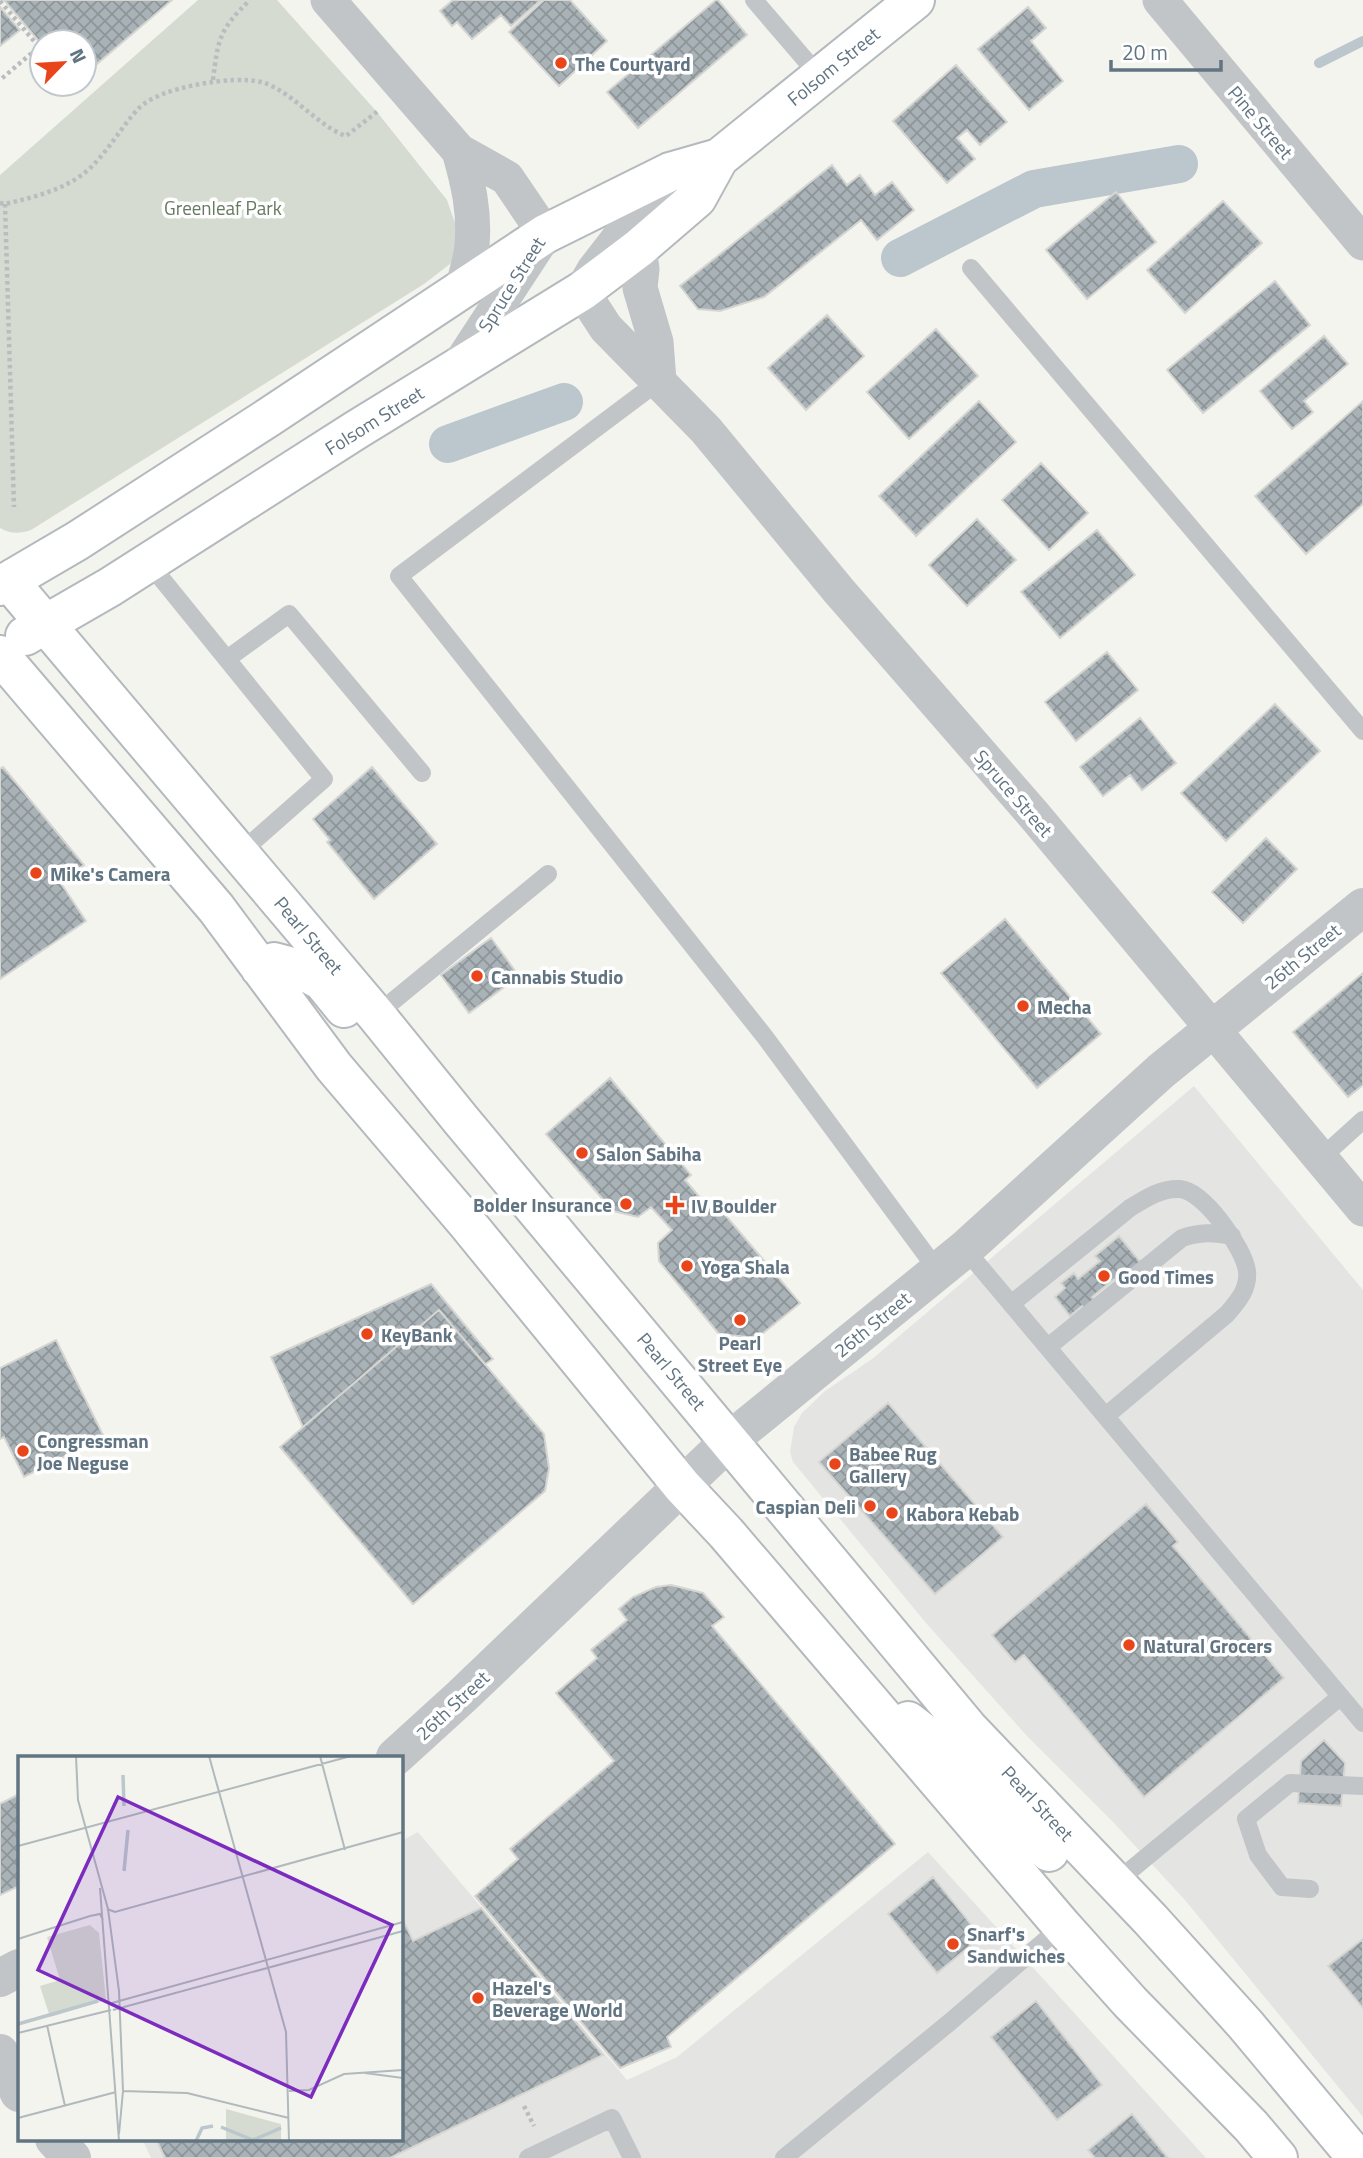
<svg xmlns="http://www.w3.org/2000/svg" width="1363" height="2158" font-family="'Titillium Web',sans-serif">
  <style>
    .built { fill: #e4e5e3 }
    .park { fill: #d5dbd0 }
    .lines { fill: none; stroke-linecap: round; stroke-linejoin: round }
    .stream { stroke: #bbc7cc; stroke-width: 10 }
    .canal { stroke: #bbc7cc; stroke-width: 38 }
    .building { fill: url(#building-cross-hatch); stroke: #d5d5d2; stroke-width: 2 }
    .secondary-casing { stroke: #b3b9bd; stroke-width: 42 }
    .path { stroke: #babdbf; stroke-width: 4.5; stroke-dasharray: 3.5 3.5; stroke-linecap: butt }
    .service { stroke: #c1c5c8; stroke-width: 18 }
    .minor { stroke: #c1c5c8; stroke-width: 35 }
    .tertiary { stroke: #c1c5c8; stroke-width: 38 }
    .secondary { stroke: #fff; stroke-width: 38 }
    .poi-dot { fill: #e9441a; stroke: #fff; stroke-width: 2.5 }
    .labels { text-anchor: middle; dominant-baseline: central; stroke-width: 7; stroke-linejoin: round; paint-order: stroke }
    .poi-label { font-size: 19px; font-weight: bold; fill: #617482; stroke: #fff; text-anchor: start }
    .street-label { font-size: 19px; fill: #617482; stroke: #fff }
    .park-label { font-size: 19px; fill: #667961; stroke: #fff }
    .inset-river { fill: none; stroke: #bbc7cc; stroke-width: 3.5 }
    .inset-road { fill: none; stroke: #b0b9bc; stroke-width: 2 }
    .view { fill: #7b2cbf; fill-opacity: 0.15; stroke: #7b2cbf; stroke-width: 3.5 }
    .inset-edge { fill: none; stroke: #617482; stroke-width: 3.5 }
  </style>
  <defs>
    <pattern id="building-cross-hatch" width="8" height="8" patternUnits="userSpaceOnUse" patternTransform="scale(1.75)"><rect width="8" height="8" fill="#a9b2b6"/><path d="M0 0l8 8M0 8l8-8" fill="none" stroke="#8d9599"/></pattern>
  </defs>
  <rect width="100%" height="100%" fill="#f4f4ef"/>
  <path class="built" d="M 1194,1086 L 1363,1290 L 1363,2117 L 1184,1899 L 1113,1822 L 1027,1736 L 926,1623 L 793,1462 L 790,1452 L 794,1427 L 802,1413 L 825,1391 L 872,1359 Z
    M 418,1832 L 627,2080 L 677,2057 L 928,1852 L 1206,2158 L 151,2158 L 142,2139 L 401,2139 L 401,1841 Z"/>
  <path class="park" d="M 198,0 L 277,0 L 377,112 L 447,200 L 456,226 L 457,251 L 450,264 L 424,284 L 31,530 C 19,534 11,534 0,528 L 0,175 Z"/>
  <g class="lines">
    <path class="stream" d="M 1319,63 L 1363,41"/>
    <path class="canal" d="M 900,258 L 1034,189 L 1179,164
      M 448,444 L 564,402"/>
  </g>
  <path class="building" d="M 4,0 L 172,0 L 84,75 L 84,42 L 42,42 L 42,45 Z
    M 453,0 L 541,0 L 511,26 L 501,15 L 472,39 L 457,22 L 452,26 L 440,11 Z
    M 544,0 L 570,0 L 607,41 L 559,86 L 509,32 Z
    M 716,0 L 718,0 L 747,35 L 638,128 L 607,92 Z
    M 0,7 L 20,30 L 0,46 Z
    M 1028,7 L 1046,28 L 1031,41 L 1063,81 L 1029,110 L 978,49 Z
    M 956,65 L 1007,122 L 980,145 L 967,130 L 957,138 L 975,159 L 947,183 L 893,121 Z
    M 832,165 L 847,185 L 860,175 L 875,195 L 892,182 L 914,210 L 877,240 L 861,220 L 764,297 L 720,311 L 698,309 L 680,286 Z
    M 1116,192 L 1156,242 L 1087,299 L 1046,250 Z
    M 1223,201 L 1262,243 L 1185,313 L 1147,270 Z
    M 1275,281 L 1310,325 L 1203,413 L 1167,370 Z
    M 827,315 L 864,356 L 806,410 L 768,368 Z
    M 936,329 L 978,376 L 909,439 L 867,392 Z
    M 1324,336 L 1348,364 L 1304,401 L 1313,412 L 1292,429 L 1260,391 Z
    M 979,401 L 1016,442 L 916,536 L 879,496 Z
    M 1363,401 L 1363,504 L 1306,554 L 1255,496 Z
    M 1041,463 L 1088,513 L 1049,550 L 1002,500 Z
    M 977,519 L 1016,560 L 967,606 L 929,565 Z
    M 1097,530 L 1135,575 L 1060,638 L 1021,592 Z
    M 1107,652 L 1138,690 L 1076,741 L 1045,702 Z
    M 1275,704 L 1320,751 L 1226,841 L 1181,793 Z
    M 1140,718 L 1176,763 L 1142,790 L 1130,775 L 1103,796 L 1080,767 Z
    M 3,767 L 84,865 L 60,882 L 86,921 L 0,979 L 0,769 Z
    M 372,767 L 437,844 L 374,899 L 327,842 L 330,840 L 313,819 Z
    M 1266,838 L 1297,869 L 1243,923 L 1212,892 Z
    M 1005,919 L 1101,1034 L 1037,1088 L 941,973 Z
    M 491,938 L 519,976 L 469,1013 L 441,975 Z
    M 1363,973 L 1363,1085 L 1348,1097 L 1293,1032 Z
    M 610,1078 L 691,1175 L 685,1180 L 709,1208 L 715,1203 L 800,1303 L 757,1338 L 719,1334 L 659,1261 L 658,1243 L 672,1230 L 651,1207 L 638,1217 L 613,1211 L 546,1134 Z
    M 1119,1236 L 1142,1264 L 1118,1283 L 1114,1279 L 1092,1297 L 1097,1302 L 1086,1311 L 1082,1306 L 1070,1316 L 1055,1297 L 1065,1288 L 1061,1283 L 1074,1273 L 1078,1279 L 1100,1261 L 1095,1256 Z
    M 431,1284 L 493,1359 L 485,1364 L 439,1310 L 303,1427 L 271,1357 Z
    M 439,1310 L 544,1434 L 549,1468 L 545,1491 L 413,1604 L 280,1447 Z
    M 56,1340 L 104,1437 L 24,1477 L 4,1437 L 0,1439 L 0,1368 Z
    M 888,1403 L 1003,1537 L 935,1594 L 819,1462 Z
    M 1146,1504 L 1178,1542 L 1173,1546 L 1284,1678 L 1144,1797 L 1024,1655 L 1015,1662 L 992,1635 Z
    M 671,1585 L 703,1593 L 724,1617 L 712,1626 L 895,1844 L 667,2037 L 671,2047 L 620,2068 L 475,1896 L 518,1859 L 510,1849 L 614,1761 L 556,1693 L 597,1658 L 591,1650 L 627,1620 L 619,1609 L 633,1597 L 656,1587 Z
    M 1324,1740 L 1345,1763 L 1341,1806 L 1298,1803 L 1301,1761 Z
    M 19,1794 L 19,1886 L 0,1895 L 0,1804 Z
    M 933,1877 L 981,1937 L 937,1973 L 888,1914 Z
    M 481,1908 L 603,2055 L 390,2158 L 165,2158 L 156,2139 L 401,2139 L 401,1915 L 413,1941 Z
    M 1363,1939 L 1363,2008 L 1328,1966 Z
    M 1036,2001 L 1102,2085 L 1057,2120 L 991,2037 Z
    M 1132,2114 L 1168,2158 L 1095,2158 L 1088,2150 Z"/>
  <g class="lines">
    <g class="secondary-casing">
      <path id="secondary" d="M 9,581 L 376,1015 L 461,1120 L 968,1728 L 1150,1919 L 1245,2024 L 1357,2158
        M 0,586 L 77,541 L 269,417 L 545,234 L 670,172 L 719,158
        M 25,636 L 110,587 L 356,430 L 582,291 L 639,248 L 697,198 L 719,158 L 915,0
        M 0,655 L 216,908 L 334,1067 L 466,1222 L 682,1486 L 726,1533 L 1062,1926 L 1130,2002 L 1251,2126 L 1278,2158
        M 260,968 L 274,962 L 300,969 L 322,981 L 344,1008
        M 908,1721 L 948,1752 L 1049,1852"/>
    </g>
    <path class="path" d="M 0,1 L 39,47 L 0,80
      M 213,80 C 218,39 219,30 250,0
      M 0,203 L 5,204 C 34,197 65,190 88,170 C 108,152 121,127 139,108 C 160,87 233,75 261,82 C 291,90 316,125 346,136 L 378,111
      M 5,204 L 14,507
      M 524,2106 L 534,2126"/>
    <path class="service" d="M 754,0 L 820,77
      M 971,268 L 1363,731
      M 659,381 L 399,576 L 765,1037 L 938,1271
      M 148,562 L 324,779 L 240,853
      M 227,659 L 289,614 L 422,773
      M 376,1015 L 548,874
      M 1321,1158 L 1363,1120
      M 965,1249 L 1363,1723
      M 1011,1304 L 1130,1208 C 1146,1198 1161,1188 1180,1189 C 1204,1191 1244,1248 1247,1271 C 1249,1289 1238,1301 1227,1314 L 1107,1415
      M 1048,1347 L 1182,1238 C 1200,1232 1213,1232 1232,1236
      M 1115,1883 L 1340,1697
      M 1310,1889 L 1282,1887 L 1258,1855 L 1246,1819 L 1290,1783 L 1363,1786
      M 528,2158 L 612,2118 L 632,2158
      M 784,2158 L 950,2022 L 1062,1926"/>
    <path class="minor" d="M 328,0 L 459,151 L 507,178 L 545,234 L 458,367
      M 1160,0 L 1363,243
      M 459,151 C 468,182 475,212 472,245 C 471,259 466,274 462,289
      M 670,172 L 594,270 L 582,291 L 606,328 L 706,430 L 839,591 L 1034,815 L 1363,1209
      M 639,248 L 642,269 L 640,288 L 656,342 L 659,381"/>
    <path class="tertiary" d="M 395,1757 L 462,1696 L 730,1440 L 965,1249 L 1161,1071 L 1363,907
      M 0,1978 L 19,1968
      M 0,2053 L 19,2093
      M 54,2139 L 72,2158"/>
    <use href="#secondary" class="secondary"/>
  </g>
  <g class="poi-dot">
    <circle cx="561" cy="63" r="7"/>
    <circle cx="36" cy="873" r="7"/>
    <circle cx="477" cy="976" r="7"/>
    <circle cx="1023" cy="1006" r="7"/>
    <circle cx="582" cy="1153" r="7"/>
    <circle cx="626" cy="1204" r="7"/>
    <path d="M671.5 1194.5h7v7h7v7h-7v7h-7v-7h-7v-7h7z"/>
    <circle cx="687" cy="1266" r="7"/>
    <circle cx="1104" cy="1276" r="7"/>
    <circle cx="740" cy="1320" r="7"/>
    <circle cx="367" cy="1334" r="7"/>
    <circle cx="23" cy="1451" r="7"/>
    <circle cx="835" cy="1464" r="7"/>
    <circle cx="870" cy="1506" r="7"/>
    <circle cx="892" cy="1513" r="7"/>
    <circle cx="1129" cy="1645" r="7"/>
    <circle cx="953" cy="1944" r="7"/>
    <circle cx="478" cy="1998" r="7"/>
  </g>
  <g class="labels">
    <g class="poi-label">
      <text x="575" y="63">The Courtyard</text>
      <text x="50" y="873">Mike's Camera</text>
      <text x="491" y="976">Cannabis Studio</text>
      <text x="1037" y="1006">Mecha</text>
      <text x="596" y="1153">Salon Sabiha</text>
      <text x="612" y="1204" text-anchor="end">Bolder Insurance</text>
      <text x="691" y="1205">IV Boulder</text>
      <text x="701" y="1266">Yoga Shala</text>
      <text x="1118" y="1276">Good Times</text>
      <text x="381" y="1334">KeyBank</text>
      <text x="740" y="1342" text-anchor="middle">Pearl<tspan x="740" dy="22">Street Eye</tspan></text>
      <text x="37" y="1440">Congressman<tspan x="37" dy="22">Joe Neguse</tspan></text>
      <text x="849" y="1453">Babee Rug<tspan x="849" dy="22">Gallery</tspan></text>
      <text x="856" y="1506" text-anchor="end">Caspian Deli</text>
      <text x="906" y="1513">Kabora Kebab</text>
      <text x="1143" y="1645">Natural Grocers</text>
      <text x="967" y="1933">Snarf's<tspan x="967" dy="22">Sandwiches</tspan></text>
      <text x="492" y="1987">Hazel's<tspan x="492" dy="22">Beverage World</tspan></text>
    </g>
    <g class="street-label">
      <text transform="translate(833 66) rotate(-39)">Folsom Street</text>
      <text transform="translate(1261 122) rotate(50)">Pine Street</text>
      <text transform="translate(511 284) rotate(-58)">Spruce Street</text>
      <text transform="translate(374 420) rotate(-32)">Folsom Street</text>
      <text transform="translate(1014 793) rotate(49)">Spruce Street</text>
      <text transform="translate(309 935) rotate(50)">Pearl Street</text>
      <text transform="translate(1302 956) rotate(-39)">26th Street</text>
      <text transform="translate(872 1324) rotate(-39)">26th Street</text>
      <text transform="translate(672 1371) rotate(50)">Pearl Street</text>
      <text transform="translate(452 1705) rotate(-43)">26th Street</text>
      <text transform="translate(1038 1803) rotate(47)">Pearl Street</text>
    </g>
    <g class="park-label">
      <text x="223" y="207">Greenleaf Park</text>
    </g>
  </g>
  <g transform="translate(18 1756)">
    <rect width="385" height="385" fill="#f4f4ef"/>
    <path d="M 72,169 L 81,177 L 88,244 L 32,261 L 22,230 L 42,224 L 29,181 ZM 208,353 L 263,368 L 263,385 L 208,384 Z" fill="#d5dbd0"/>
    <path class="inset-river" d="M 105,19 L 106,50M 106,115 L 110,74M 0,268 L 80,245M 203,371 L 235,384 L 263,372M 178,385 L 184,372 L 195,370"/>
    <path class="inset-road" d="M 58,0 L 60,44 L 90,153 L 101,235 L 105,335 L 101,378M 191,0 L 268,276 L 271,385M 302,0 L 327,94M 0,90 L 333,0M 82,132 L 101,385M 89,153 L 97,156 L 385,76M 0,183 L 72,160 L 82,158 L 85,164M 94,247 L 385,166M 95,254 L 385,175M 29,269 L 47,350M 0,277 L 93,254M 347,317 L 385,322M 105,335 L 169,337 L 271,362M 271,335 L 291,334 L 326,318 L 385,314M 0,362 L 98,336"/>
    <path class="view" d="M 100,41 L 374,169 L 293,341 L 20,214 Z"/>
    <rect width="385" height="385" class="inset-edge"/>
  </g>
  <g transform="translate(63 63) rotate(65)"><circle r="33" fill="#ffffff" stroke="#c0c7cd" stroke-width="2"/>
  <path d="M0-5L12 26L0 18L-12 26Z" fill="#e9441a"/>
  <text y="-10" font-size="19" font-weight="bold" text-anchor="middle" fill="#617482">N</text>
  </g>
  <path d="M1111 60v10h110v-10" fill="none" stroke="#617482" stroke-width="3.5"/>
  <text x="1122" y="60" font-size="21" fill="#617482" stroke="#ffffff" stroke-width="5" paint-order="stroke">20 m</text>
</svg>
